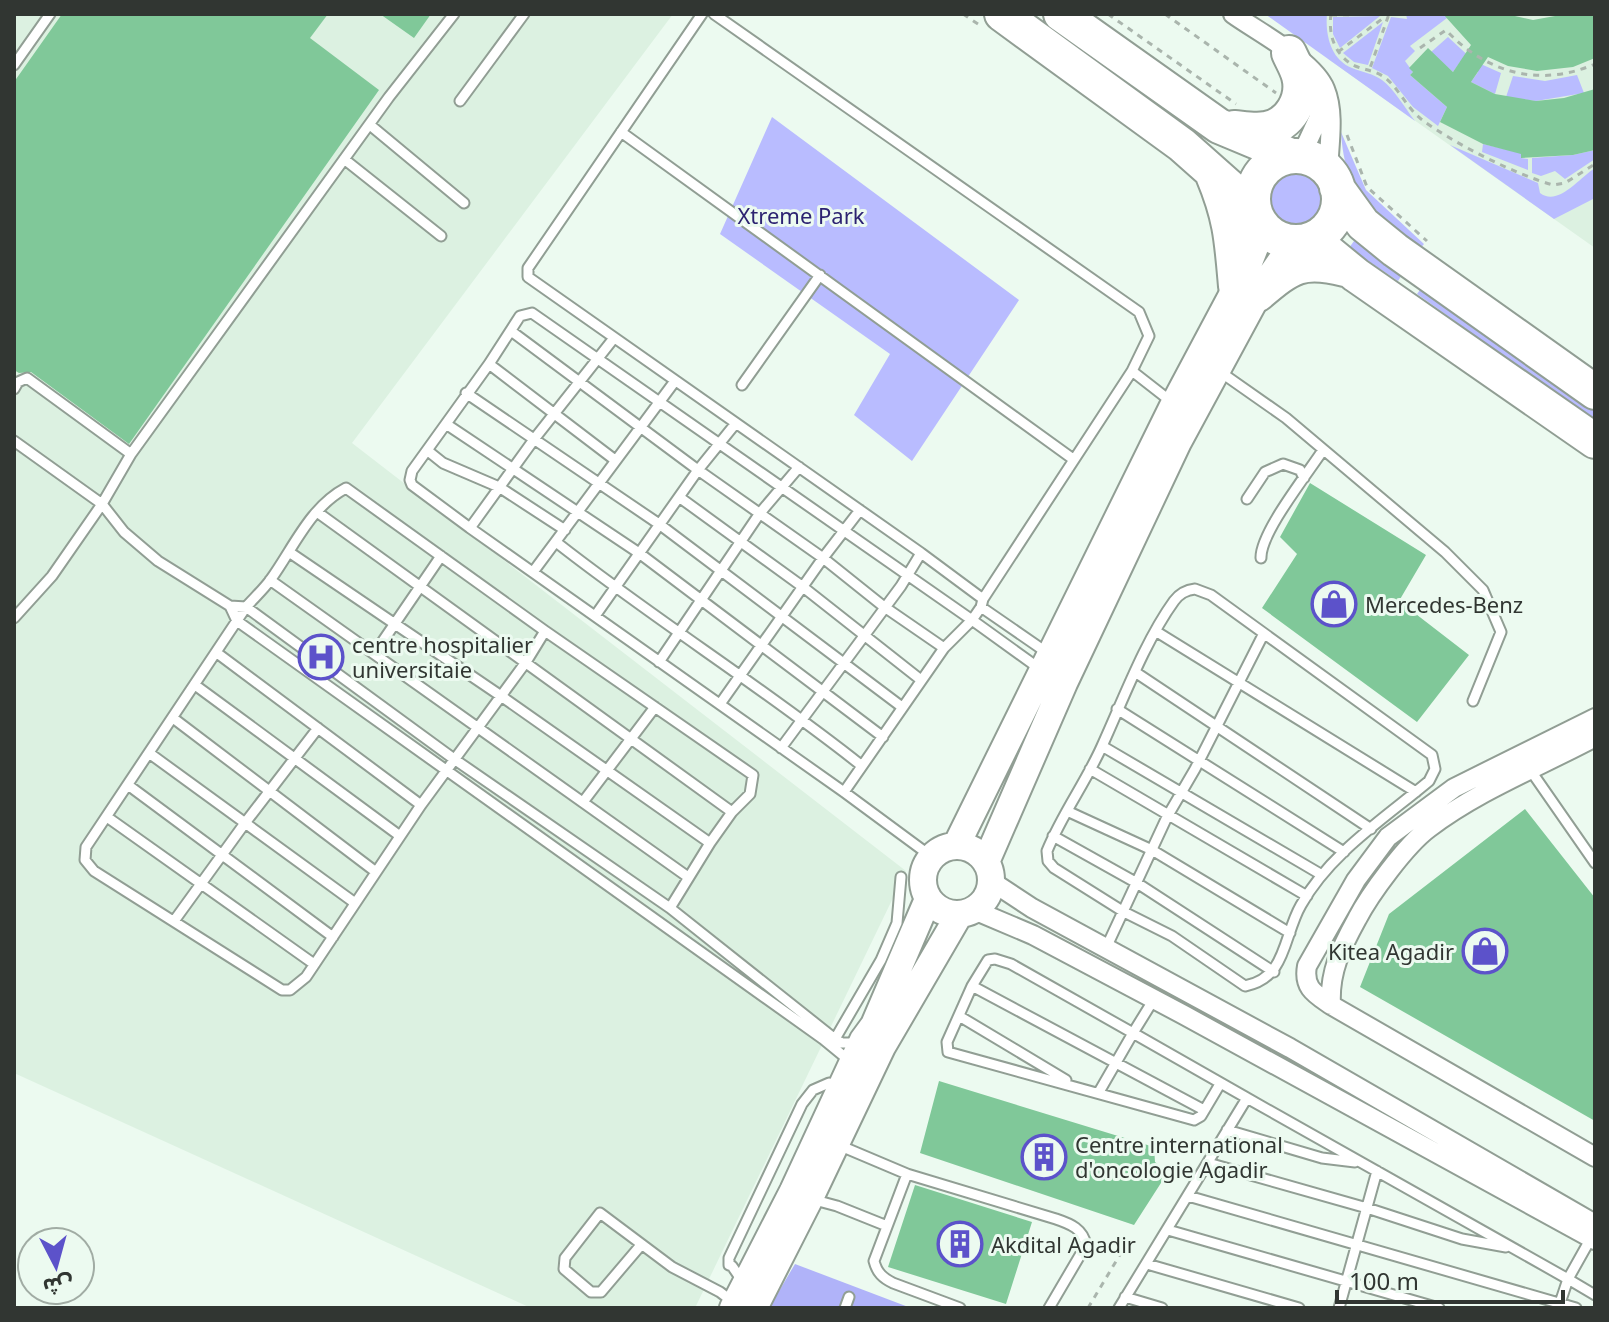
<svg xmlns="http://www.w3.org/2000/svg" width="1609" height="1322" font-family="'Noto Sans','Noto Sans Arabic',sans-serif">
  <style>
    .built { fill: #dcf1e1 }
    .green { fill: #b9bcff }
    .forest { fill: #b0b3f9 }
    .building { fill: #80c899 }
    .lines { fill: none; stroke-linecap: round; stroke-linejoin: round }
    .lane-casing { stroke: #919e94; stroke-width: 13 }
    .street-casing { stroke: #919e94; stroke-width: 22 }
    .secondary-casing { stroke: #919e94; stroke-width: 30 }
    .highway-casing { stroke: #919e94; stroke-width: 38 }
    .path { stroke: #aab5ad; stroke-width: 3; stroke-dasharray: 6 6; stroke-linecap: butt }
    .lane { stroke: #fff; stroke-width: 9 }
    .street { stroke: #fff; stroke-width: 18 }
    .secondary { stroke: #fff; stroke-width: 26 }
    .highway { stroke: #fff; stroke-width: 34 }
    .labels { text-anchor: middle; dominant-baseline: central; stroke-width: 6; stroke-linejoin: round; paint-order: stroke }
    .park-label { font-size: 22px; fill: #2c2271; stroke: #ecfaf0 }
    .poi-label { font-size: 22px; fill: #313632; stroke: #ecfaf0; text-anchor: start }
  </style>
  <rect width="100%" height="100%" fill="#ecfaf0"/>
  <path class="built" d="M 14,14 L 673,14 L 352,443 L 906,871 L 695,1308 L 531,1308 L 14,1073 Z
    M 1319,14 L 1595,14 L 1595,248 L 1328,59 Z"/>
  <path class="green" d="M 1265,14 L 1327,14 C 1325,35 1331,60 1352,68 C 1362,72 1374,74 1382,80 C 1395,90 1405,108 1415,121 Z
    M 1406,14 L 1444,14 L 1447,18 L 1410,46 L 1415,51 L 1405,61 L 1413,72 L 1410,75 L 1447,107 L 1438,126 L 1413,107 L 1388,76 L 1372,68 L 1391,17 L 1407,19 Z
    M 1380,16 L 1340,48 L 1333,34 L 1333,17 Z
    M 1383,22 L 1368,65 L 1354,62 L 1343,53 Z
    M 1448,37 L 1474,61 L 1501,73 L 1495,94 L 1471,82 L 1478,72 L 1460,62 L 1453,72 L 1431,52 Z
    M 1577,75 L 1584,93 L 1536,101 L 1506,97 L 1513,76 L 1545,81 Z
    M 772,117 L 1019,300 L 912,461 L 854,415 L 890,354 L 720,234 Z
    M 1341,132 L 1366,190 L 1424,244 L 1419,250 C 1373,210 1345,198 1341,132 Z
    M 1483,144 L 1521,153 L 1521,158 L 1528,159 L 1528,170 L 1482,152 Z
    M 1450,145 L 1538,183 L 1540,193 C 1558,207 1579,178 1595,168 L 1595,198 L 1554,219 Z
    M 1595,150 L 1595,159 L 1565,179 L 1555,171 L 1541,176 L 1532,173 L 1532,158 L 1573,155 Z
    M1267 199a29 29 0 1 1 58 0a29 29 0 1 1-58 0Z
    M 1359,234 L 1405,270 L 1398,281 L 1349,248 Z
    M 1425,283 L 1595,405 L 1595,421 L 1417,294 Z"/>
  <path class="forest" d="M 795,1264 L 911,1308 L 769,1308 Z"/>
  <path class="building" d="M 62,14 L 328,14 L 310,38 L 379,90 L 129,444 L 31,372 L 19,373 L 14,370 L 14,82 Z
    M 380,14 L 431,14 L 414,38 Z
    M 1443,14 L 1506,14 L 1533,20 L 1566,14 L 1595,14 L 1595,58 L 1573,67 L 1537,71 L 1508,66 L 1488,57 L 1471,82 L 1495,94 L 1536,101 L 1564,98 L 1595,89 L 1595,150 L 1573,155 L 1521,158 L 1521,154 L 1483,144 L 1440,122 L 1447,107 L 1410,75 L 1413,72 L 1409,68 L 1428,48 L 1453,72 L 1471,45 Z
    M 1310,483 L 1426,555 L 1399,601 L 1469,655 L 1417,722 L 1262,608 L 1297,554 L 1280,537 Z
    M 1525,809 L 1595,898 L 1595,1121 L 1360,987 L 1389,914 Z
    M 939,1081 L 1154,1147 L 1155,1162 L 1168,1172 L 1134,1225 L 920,1153 Z
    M 915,1185 L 1032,1222 L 1006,1304 L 888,1267 Z"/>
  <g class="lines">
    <g class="lane-casing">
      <path id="lane" d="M 454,14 L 389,97 L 131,454 L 102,504 L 124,532 L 158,561 L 230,606 L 246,607 L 454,759 L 670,908 L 835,1039 L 842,1043 L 856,1043
        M 702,14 L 528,268 L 528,277 L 921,553 L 983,599 L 981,607 L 1049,654
        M 714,14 L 1139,312 L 1149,336 L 1132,371
        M 14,65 L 50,14
        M 460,101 L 524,14
        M 370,125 L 464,203
        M 621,132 L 1073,459
        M 344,159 L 441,236
        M 511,331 L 698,470 L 823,558 L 883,606 L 944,648
        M 489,364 L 615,460
        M 1219,371 L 1286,418 L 1445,552 L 1483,590 L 1501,632 L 1473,701
        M 742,385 L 820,275
        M 14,389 L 18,382 L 27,378 L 131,454
        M 466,393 L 659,524 L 902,707
        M 446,424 L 639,553 L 883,737
        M 14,441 L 102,504 L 52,576 L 14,618
        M 428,451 L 443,463 L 499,487 L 565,530
        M 679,497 L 803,587 L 921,680
        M 1247,499 L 1265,472 L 1283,464 L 1300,470 L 1304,478
        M 317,512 L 732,812
        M 470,528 L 535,438 L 614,338
        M 556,542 C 655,620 763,687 862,766
        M 289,552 L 501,696 L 710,843
        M 1261,558 C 1260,533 1308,473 1323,450
        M 533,572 L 675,381
        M 270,580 L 688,877
        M 1195,589 L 1211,595 L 1432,755 L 1435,769 L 1429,781 C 1385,818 1330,853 1301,905 C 1283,936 1287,978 1245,986 L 1172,936 L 1124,912 L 1054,868 L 1048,861 L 1047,851 C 1062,814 1086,782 1102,746 C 1123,700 1145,641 1174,601 C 1180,593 1186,590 1195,589 Z
        M 983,599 L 1132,371 L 1173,403
        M 230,606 L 237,621 L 823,1039 L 851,1062
        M 595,616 L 698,470 L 736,423
        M 545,631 L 526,662 L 421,805 L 306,977 L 290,990 L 282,990 L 94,871 L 85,860 L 86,847 L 246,607 C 254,598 264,589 271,579 C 294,547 310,507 346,488 L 545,631 L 753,775 L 750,794 L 732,812 L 710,843 L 670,908
        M 1157,632 L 1416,792
        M 217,653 L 421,805
        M 374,654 L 441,556
        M 659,662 L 760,513 L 799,467
        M 1135,672 L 1371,829
        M 195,685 L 400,836
        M 720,704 L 823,558 L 860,510
        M 1117,709 L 1344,852
        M 173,718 L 376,872
        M 1102,746 L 1322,875
        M 781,748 L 901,586 L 921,553
        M 149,753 L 355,903
        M 1090,769 L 1307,896
        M 1531,771 L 1595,863
        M 128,785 L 333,937
        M 844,792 L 944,648 L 972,620 L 981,607
        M 583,802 L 655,707
        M 1067,811 L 1152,850 L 1290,933
        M 107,817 L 314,964
        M 1053,836 L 1137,883 L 1274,972
        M 932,857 L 844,792 L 470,528 L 412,485 L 410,480 L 412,471 L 489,364 L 520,316 L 532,313 L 972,620 L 1040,669
        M 174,921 L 245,823 L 318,728
        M 1106,948 L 1167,817 L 1195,769 L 1263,635
        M 972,986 L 1204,1110
        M 1154,999 L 1133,1033 L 1247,1098
        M 959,1016 L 1066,1080
        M 835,1039 L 881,960 L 897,923 L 901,877
        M 1099,1092 L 1133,1033 L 1011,964 L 995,959 L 988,960 L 972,986 L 947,1042 L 948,1052 L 1194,1120 L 1201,1116 L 1220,1084
        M 1227,1130 L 1322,1158 L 1355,1162
        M 836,1144 L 907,1174
        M 1208,1163 L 1367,1208 L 1462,1239 L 1506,1247
        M 1188,1196 L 1576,1308
        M 811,1199 L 837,1206 L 887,1226
        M 1168,1230 L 1439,1308
        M 641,1245 L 601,1292 L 591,1292 L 564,1269 L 565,1258 L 600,1213 L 672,1267 L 720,1292 L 733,1302
        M 1147,1264 L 1299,1308
        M 743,1282 L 732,1266 L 729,1265 L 729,1258 L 802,1104 L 813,1090 L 829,1083 L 839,1087
        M 1125,1297 L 1162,1308
        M 1559,1306 L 1568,1279 L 1595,1295
        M 845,1308 L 849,1297
        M 960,1308 L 893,1283 C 883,1278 877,1273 874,1261 L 907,1174 L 1056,1219 C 1071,1224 1083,1229 1086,1245 L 1049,1308
        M 1119,1308 L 1247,1098 L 1568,1279 L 1591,1238
        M 1339,1308 L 1377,1171"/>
    </g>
    <g class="street-casing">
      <path id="street" d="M 1233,14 C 1258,32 1314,61 1325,89 C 1335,113 1329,145 1328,171
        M 1301,156 L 1319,117 L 1318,98
        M 1595,718 L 1454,788 L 1388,837 L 1356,880 L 1307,966 C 1303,988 1315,994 1331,1005 L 1595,1157
        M 991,881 L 1032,908 L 1290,1048 L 1595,1224
        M 974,910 L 1033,935 L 1184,1015 L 1595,1240
        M 1331,1005 C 1329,972 1341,948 1357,919 C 1370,894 1406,845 1429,828 C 1479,790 1539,767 1595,737"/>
    </g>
    <g class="secondary-casing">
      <path id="secondary" d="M923 880a34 34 0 1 1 68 0a34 34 0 1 1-68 0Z
        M 956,846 L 1174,404 L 1248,265 L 1263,227
        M 986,862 L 1064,683 L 1178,442 L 1258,294 L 1294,242
        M 733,1308 L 793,1191 L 863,1040 L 874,1025 L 928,899
        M 754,1308 L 810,1198 L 882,1047 L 959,915"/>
    </g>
    <g class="highway-casing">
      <path id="highway" d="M 1002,14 L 1182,145 L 1253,208
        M 1061,14 L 1219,126 L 1291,156
        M 1234,128 C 1245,129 1256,131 1266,129 C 1290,125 1305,99 1299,76 C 1297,68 1292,60 1289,53
        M1253 199a43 43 0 1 1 86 0a43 43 0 1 1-86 0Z
        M 1213,175 C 1231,218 1232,240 1236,286
        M 1337,188 L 1363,224 L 1395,250 L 1595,392
        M 1312,239 L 1356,275 L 1595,441
        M 1258,294 C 1291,266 1302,258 1345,269"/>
    </g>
    <path class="path" d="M 963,14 L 981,26
      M 1108,14 L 1236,104
      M 1165,14 L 1276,93
      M 1331,14 C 1328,35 1335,56 1355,66 C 1365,70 1376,71 1384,77 C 1399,88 1406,107 1421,119 C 1453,143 1514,174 1553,185 L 1565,183 L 1595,164
      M 1563,14 L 1563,15
      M 1331,15 L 1389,14 L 1369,71
      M 1420,48 L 1446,30 C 1486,73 1540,88 1595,64
      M 1338,52 L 1386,16
      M 1347,135 L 1367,187 L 1427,241
      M 1088,1308 L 1127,1243"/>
    <use href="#lane" class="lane"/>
    <use href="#street" class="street"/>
    <use href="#secondary" class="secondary"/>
    <use href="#highway" class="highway"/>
  </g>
  <defs>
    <g id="shop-ring" transform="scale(2.3)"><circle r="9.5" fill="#ecfaf0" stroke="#5c52ca" stroke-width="1.5"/><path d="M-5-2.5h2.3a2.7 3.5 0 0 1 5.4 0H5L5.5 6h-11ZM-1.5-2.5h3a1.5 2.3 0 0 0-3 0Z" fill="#5c52ca"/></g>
    <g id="hospital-ring" transform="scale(2.3)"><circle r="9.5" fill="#ecfaf0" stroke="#5c52ca" stroke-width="1.5"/><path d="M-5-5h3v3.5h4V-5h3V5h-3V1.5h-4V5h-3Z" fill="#5c52ca"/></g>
    <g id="building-ring" transform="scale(2.3)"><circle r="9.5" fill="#ecfaf0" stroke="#5c52ca" stroke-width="1.5"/><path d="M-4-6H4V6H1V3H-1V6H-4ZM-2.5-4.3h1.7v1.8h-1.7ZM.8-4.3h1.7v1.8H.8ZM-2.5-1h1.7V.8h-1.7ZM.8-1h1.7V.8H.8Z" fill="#5c52ca"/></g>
  </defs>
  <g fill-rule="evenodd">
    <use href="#shop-ring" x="1334" y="604"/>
    <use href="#hospital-ring" x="321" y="657"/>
    <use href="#shop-ring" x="1485" y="951"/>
    <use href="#building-ring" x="1044" y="1157"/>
    <use href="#building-ring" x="960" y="1244"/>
  </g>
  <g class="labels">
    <g class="park-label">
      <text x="801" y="215">Xtreme Park</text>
    </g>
    <g class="poi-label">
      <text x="1365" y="604">Mercedes-Benz</text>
      <text x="352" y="644">centre hospitalier<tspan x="352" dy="25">universitaie</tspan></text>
      <text x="1454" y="951" text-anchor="end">Kitea Agadir</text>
      <text x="1075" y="1144">Centre international<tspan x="1075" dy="25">d'oncologie Agadir</tspan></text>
      <text x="991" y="1244">Akdital Agadir</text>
    </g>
  </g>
  <rect width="1609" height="1322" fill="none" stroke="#313632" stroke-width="32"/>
  <g transform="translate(56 1266) rotate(174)"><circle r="38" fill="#ecfaf0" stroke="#a1aca4" stroke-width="2"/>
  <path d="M0-6L14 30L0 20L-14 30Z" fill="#5c52ca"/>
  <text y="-12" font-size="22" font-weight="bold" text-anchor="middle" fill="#313632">ش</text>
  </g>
  <path d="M1337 1290v12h226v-12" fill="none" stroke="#313632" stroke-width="4"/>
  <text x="1349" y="1290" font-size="24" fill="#313632" stroke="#ecfaf0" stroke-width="6" paint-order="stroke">100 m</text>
</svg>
